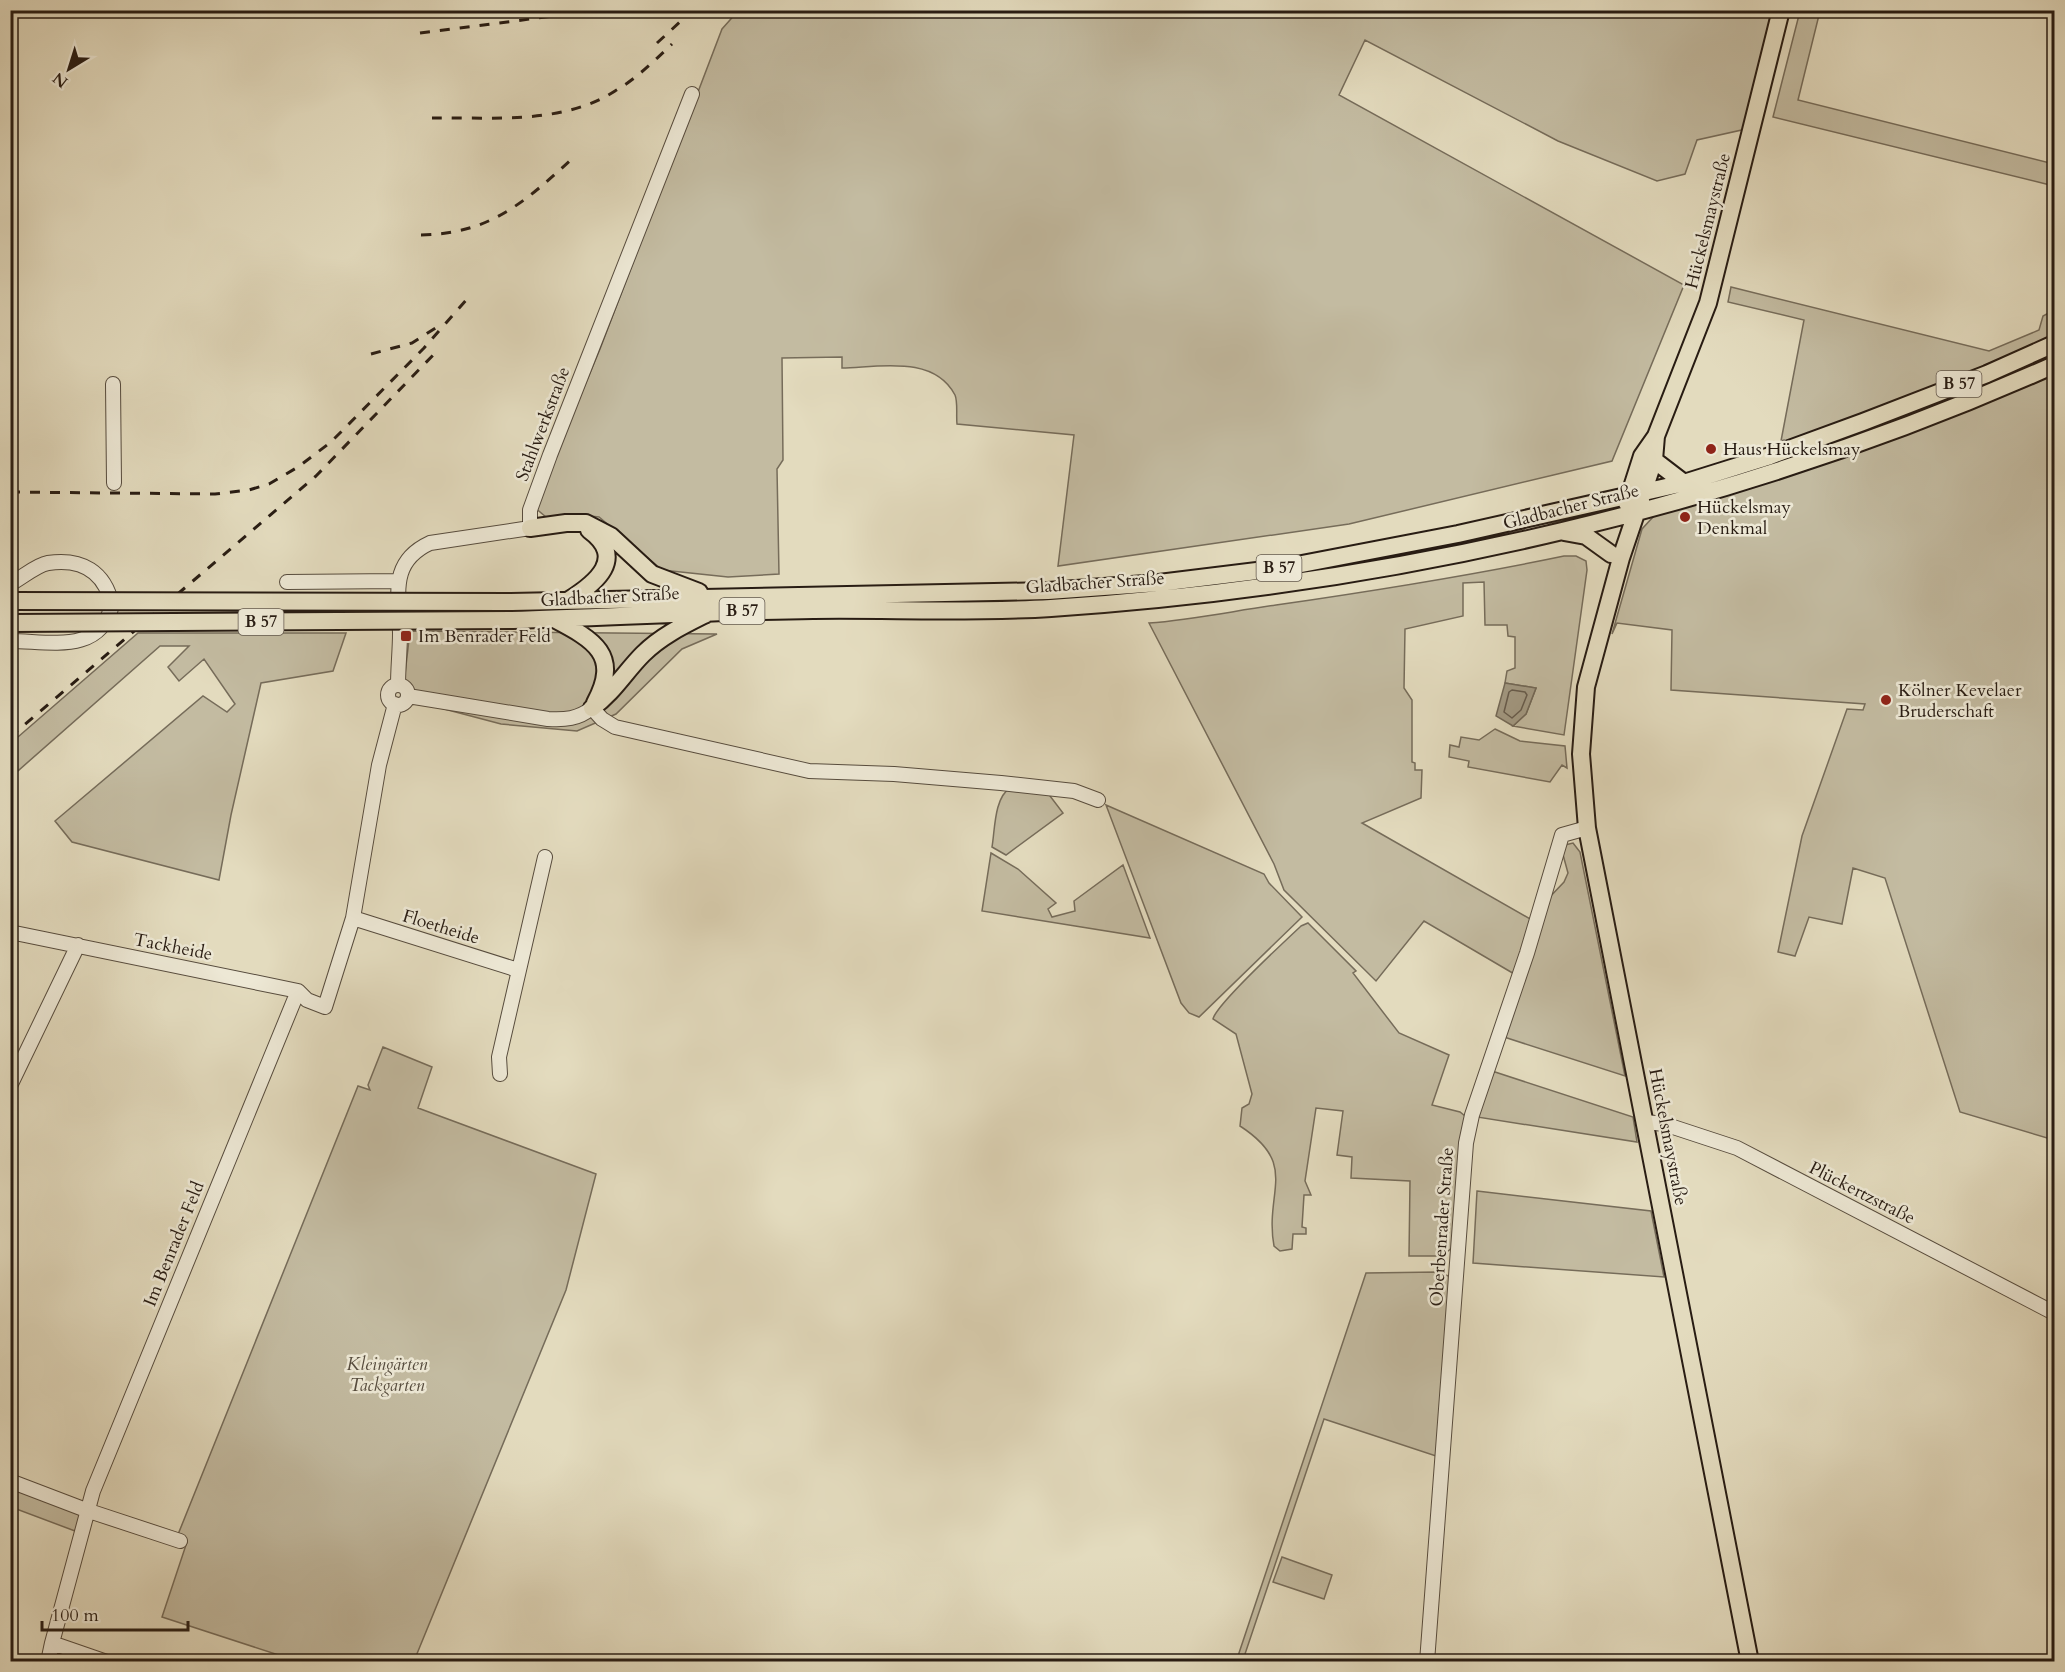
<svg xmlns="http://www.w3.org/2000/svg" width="2065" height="1672" font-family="Cardo,serif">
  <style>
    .green { fill: #c3bba1; stroke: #766c5a; stroke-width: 1.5 }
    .water { fill: #a39a84; stroke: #726857; stroke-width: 1.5 }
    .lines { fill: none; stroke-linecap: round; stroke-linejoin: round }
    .shore { stroke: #665b4c; stroke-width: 1.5 }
    .minor-casing { stroke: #574c3e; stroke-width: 16 }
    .major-casing { stroke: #281c13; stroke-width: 20 }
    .minor { stroke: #ede8d5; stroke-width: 14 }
    .major { stroke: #e3dbbe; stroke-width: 16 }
    .rail { stroke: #281c13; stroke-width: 3; stroke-dasharray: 10 10; stroke-linecap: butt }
    .major-bridge-casing { stroke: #281c13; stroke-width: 20; stroke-linecap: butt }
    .major-bridge { stroke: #e3dbbe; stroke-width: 16 }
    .poi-dot { fill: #8f2418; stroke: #ede8d5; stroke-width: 2 }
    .labels { text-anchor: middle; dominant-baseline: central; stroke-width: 5; stroke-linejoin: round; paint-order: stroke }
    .shield { fill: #ede8d5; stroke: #63594d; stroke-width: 1.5 }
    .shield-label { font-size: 16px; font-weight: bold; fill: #281c13 }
    .street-label { font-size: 18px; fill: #281c13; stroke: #ede8d5 }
    .poi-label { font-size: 18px; fill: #281c13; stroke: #ede8d5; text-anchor: start }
    .park-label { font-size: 18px; font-style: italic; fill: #564c3e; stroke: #ede8d5 }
  </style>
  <rect width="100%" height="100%" fill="#e3dbbe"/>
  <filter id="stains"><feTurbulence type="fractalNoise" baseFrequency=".00333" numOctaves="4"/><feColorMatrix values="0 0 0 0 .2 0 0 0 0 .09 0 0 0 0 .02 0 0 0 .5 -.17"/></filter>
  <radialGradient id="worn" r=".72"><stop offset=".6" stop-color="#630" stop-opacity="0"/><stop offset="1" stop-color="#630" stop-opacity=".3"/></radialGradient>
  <path class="green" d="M 738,11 L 1772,11 L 1746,129 L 1697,140 L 1685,174 L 1657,181 L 1558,141 L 1365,40 L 1339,95 L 1684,285 L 1612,461 L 1349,524 L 1058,566 L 1074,435 L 957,424 C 956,416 958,402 955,395 C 934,355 880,367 842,368 L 842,357 L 782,358 L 783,460 L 777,469 L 779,574 L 728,577 L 662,570 L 599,517 L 571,514 L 546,517 L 534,507 L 600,349 L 722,29 Z
    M 1800,11 L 1820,11 L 1798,100 L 2054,164 L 2054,186 L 1773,117 Z
    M 1731,287 L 1989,351 L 2039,330 L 2043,316 L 2054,310 L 2054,336 L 1900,401 L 1784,442 L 1784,440 L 1781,441 L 1804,320 L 1728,302 Z
    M 2054,373 L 2054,1140 L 1960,1112 L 1885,878 L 1853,868 L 1842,924 L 1809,917 L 1795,956 L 1778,952 L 1802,836 L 1847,709 L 1863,710 L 1865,704 L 1671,690 L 1672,630 L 1617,623 L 1612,634 L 1642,529 L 1654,516 L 1897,436 Z
    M 1564,556 L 1576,556 L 1586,561 L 1587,570 L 1564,735 L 1513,726 L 1526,714 L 1536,688 L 1505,683 L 1507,671 L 1515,668 L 1515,637 L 1508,636 L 1507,625 L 1485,625 L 1484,582 L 1463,583 L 1463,616 L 1405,629 L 1404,688 L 1412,700 L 1412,762 L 1415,763 L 1415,770 L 1422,770 L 1421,798 L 1362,823 L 1532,920 L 1516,975 L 1424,921 L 1376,981 L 1284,890 L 1274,864 L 1149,623 C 1192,620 1233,611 1276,605 C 1373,591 1468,576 1564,556 Z
    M 410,631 L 717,634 L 682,649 L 616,714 L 577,731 L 501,724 L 418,702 L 404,683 Z
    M 138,633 L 346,633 L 333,671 L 261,683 L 231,815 L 219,880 L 72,842 L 55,821 L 203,696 L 227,712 L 235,704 L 204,659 L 179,681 L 168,667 L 189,646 L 160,646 L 11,777 L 11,743 Z
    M 1495,729 L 1520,741 L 1565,746 L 1567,768 L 1562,765 L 1550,782 L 1468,767 L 1469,761 L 1449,757 L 1450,745 L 1459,747 L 1461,737 L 1479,740 Z
    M 1010,788 L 1047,792 L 1063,813 L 1006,855 L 992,847 C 995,830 994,798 1010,788 Z
    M 1106,805 L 1264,874 L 1269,883 L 1302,917 L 1199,1017 L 1189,1013 L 1181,1003 Z
    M 1573,843 L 1580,852 L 1625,1076 L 1504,1037 L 1547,900 L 1564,882 L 1568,873 L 1562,851 L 1565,845 Z
    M 991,853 L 1018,869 L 1056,903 L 1048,909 L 1052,917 L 1075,911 L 1074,901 L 1123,865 L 1150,938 L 982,911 Z
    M 1308,923 L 1356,971 L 1353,973 L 1399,1033 L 1449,1055 L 1432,1105 L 1460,1112 L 1465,1116 L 1454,1246 L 1442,1256 L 1409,1256 L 1410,1181 L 1351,1178 L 1352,1157 L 1337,1155 L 1343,1111 L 1316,1108 L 1305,1181 L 1311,1195 L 1304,1195 L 1302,1227 L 1306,1228 L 1306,1234 L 1293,1234 L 1292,1249 L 1280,1251 L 1274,1246 C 1264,1191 1300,1165 1240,1126 L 1242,1108 L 1249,1104 L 1252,1094 L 1236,1034 L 1213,1019 C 1216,1005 1286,940 1301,926 Z
    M 383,1047 L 432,1067 L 418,1108 L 596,1174 L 566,1290 L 414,1661 L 297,1661 L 162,1617 L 187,1542 L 177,1537 L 358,1086 L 370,1090 L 368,1085 Z
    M 1492,1071 L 1633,1117 L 1637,1142 L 1477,1117 Z
    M 1477,1191 L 1651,1211 L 1664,1277 L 1473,1263 Z
    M 1366,1273 L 1438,1272 L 1451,1277 L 1436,1456 L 1324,1419 L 1243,1660 L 1237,1659 Z
    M 10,1484 L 75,1508 L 80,1517 L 75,1531 L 11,1507 Z
    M 1282,1557 L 1332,1575 L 1324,1599 L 1273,1582 Z"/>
  <path class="water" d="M 1505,683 L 1536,688 L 1526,714 L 1513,726 L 1496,716 Z"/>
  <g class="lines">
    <path class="shore" d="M 1512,690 L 1525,692 L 1527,695 L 1521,710 L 1512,718 L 1504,712 L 1509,692 Z"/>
    <g class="minor-casing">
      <path id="minor" d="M 113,384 L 114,483
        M 287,582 L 398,581
        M 10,584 C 22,578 36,565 48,563 C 82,558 105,572 112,605 C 100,655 49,641 10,641
        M 398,685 C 398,668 400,650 400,633 C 399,595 389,562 430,543 L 530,528 L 530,510 L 550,455 L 692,94
        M388 695a10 10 0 1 1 20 0a10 10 0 1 1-20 0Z
        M 408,696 L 548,719 C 565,720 578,719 592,708 L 602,719 L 615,727 L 809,771 L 894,774 L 1001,783 L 1074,791 L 1098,800
        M 353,918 L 518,970
        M 10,932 L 298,991 L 307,1000 L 325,1007 L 353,918 L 379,765 L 395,704
        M 500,1074 L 499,1057 L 545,857
        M 10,1086 L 78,945
        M 1646,1122 L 1664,1124 L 1737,1148 L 2054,1313
        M 10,1481 L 86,1510 L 180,1541
        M 48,1662 L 52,1643
        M 107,1662 L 52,1643 L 93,1491 L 298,991
        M 1427,1662 L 1466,1143 L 1472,1115 L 1527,953 L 1562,835 L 1587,828"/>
    </g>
    <g class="major-casing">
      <path id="major" d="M 1656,436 L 1654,460 L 1621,558 L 1586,687 L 1581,754 L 1587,828 L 1750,1662
        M 1654,460 L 1684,483
        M 1627,503 L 1642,456 L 1656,436 L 1708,303 L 1781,10
        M 530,528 L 566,523 L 586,523 L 611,536 L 652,574 L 699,592
        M 1564,532 L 1586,536 L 1611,554
        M 569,600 C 596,583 627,558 589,530
        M 511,602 L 1048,591 L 1159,583 L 1281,568 L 1458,534 L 1684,483 L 1770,456 L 1863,422 L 1987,374 L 2054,344
        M 554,619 C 594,640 621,655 595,703
        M 512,620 C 613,617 713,611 813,610 C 892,609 972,613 1051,608 C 1395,585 1739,506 2054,365
        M 592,708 C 614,692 625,672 643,654 C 661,636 684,625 706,614"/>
    </g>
    <use href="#minor" class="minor"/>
    <use href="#major" class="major"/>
    <path class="rail" d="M 441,12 L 551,11
      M 420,33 L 601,10
      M 657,43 L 693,10
      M 432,118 C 492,117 562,125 615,91 C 636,79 654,61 672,44
      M 421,235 C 490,234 525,202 574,157
      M 371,354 L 412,343 L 437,327
      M 10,492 L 215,494 L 249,490 L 269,484 L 298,467 L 331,442 L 424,348 L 467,299
      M 10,737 L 316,476 L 439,349"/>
    <g class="major-bridge-casing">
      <path id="major-bridge" d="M 10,601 L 511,602
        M 10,623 L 512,620"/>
    </g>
    <use href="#major-bridge" class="major-bridge"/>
  </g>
  <g class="poi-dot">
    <circle cx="1711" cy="449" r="6"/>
    <circle cx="1685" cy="517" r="6"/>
    <rect x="400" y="630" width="12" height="12" rx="3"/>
    <circle cx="1886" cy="700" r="6"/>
  </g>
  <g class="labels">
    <g class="shield">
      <rect x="1936.5" y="371" width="45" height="26" rx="4.5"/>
      <rect x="1256.5" y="555" width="45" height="26" rx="4.5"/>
      <rect x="719.5" y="598" width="45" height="26" rx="4.5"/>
      <rect x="238.5" y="609" width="45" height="26" rx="4.5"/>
    </g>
    <g class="shield-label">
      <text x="1959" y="384">B 57</text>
      <text x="1279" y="568">B 57</text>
      <text x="742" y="611">B 57</text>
      <text x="261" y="622">B 57</text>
    </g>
    <g class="street-label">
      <text transform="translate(1708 221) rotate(-76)">Hückelsmaystraße</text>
      <text transform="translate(543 424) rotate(-69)">Stahlwerkstraße</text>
      <text transform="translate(1571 507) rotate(-14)">Gladbacher Straße</text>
      <text transform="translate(1095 583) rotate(-4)">Gladbacher Straße</text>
      <text transform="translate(610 597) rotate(-3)">Gladbacher Straße</text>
      <text transform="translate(441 927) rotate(17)">Floetheide</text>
      <text transform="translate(173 947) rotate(11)">Tackheide</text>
      <text transform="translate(1668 1137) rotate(79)">Hückelsmaystraße</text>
      <text transform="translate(1862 1193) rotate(27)">Plückertzstraße</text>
      <text transform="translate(1442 1227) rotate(-86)">Oberbenrader Straße</text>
      <text transform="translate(174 1244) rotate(-68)">Im Benrader Feld</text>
    </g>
    <g class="poi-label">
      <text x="1723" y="449">Haus Hückelsmay</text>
      <text x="1697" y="507">Hückelsmay<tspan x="1697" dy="21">Denkmal</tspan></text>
      <text x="418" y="636">Im Benrader Feld</text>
      <text x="1898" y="690">Kölner Kevelaer<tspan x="1898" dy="21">Bruderschaft</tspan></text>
    </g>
    <g class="park-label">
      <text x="387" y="1364">Kleingärten<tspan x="387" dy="21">Tackgarten</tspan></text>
    </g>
  </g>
  <rect width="2065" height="1672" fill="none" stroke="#e3dbbe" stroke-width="36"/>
  <rect x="12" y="12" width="2041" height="1648" fill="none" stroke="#281c13" stroke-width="3"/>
  <rect x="18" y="18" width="2029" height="1636" fill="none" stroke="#281c13" stroke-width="1.5"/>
  <g transform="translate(69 69) rotate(218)" stroke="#ede8d5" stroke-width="4.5" paint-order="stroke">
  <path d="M0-4.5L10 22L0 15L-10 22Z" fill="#281c13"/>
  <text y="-9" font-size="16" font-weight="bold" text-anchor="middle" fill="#281c13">N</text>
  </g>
  <path d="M42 1621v9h146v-9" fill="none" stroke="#281c13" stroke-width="3"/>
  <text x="51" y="1621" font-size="18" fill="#281c13" stroke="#ede8d5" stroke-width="4.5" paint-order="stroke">100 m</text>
  <rect width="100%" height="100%" filter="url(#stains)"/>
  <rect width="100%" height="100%" fill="url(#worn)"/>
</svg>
